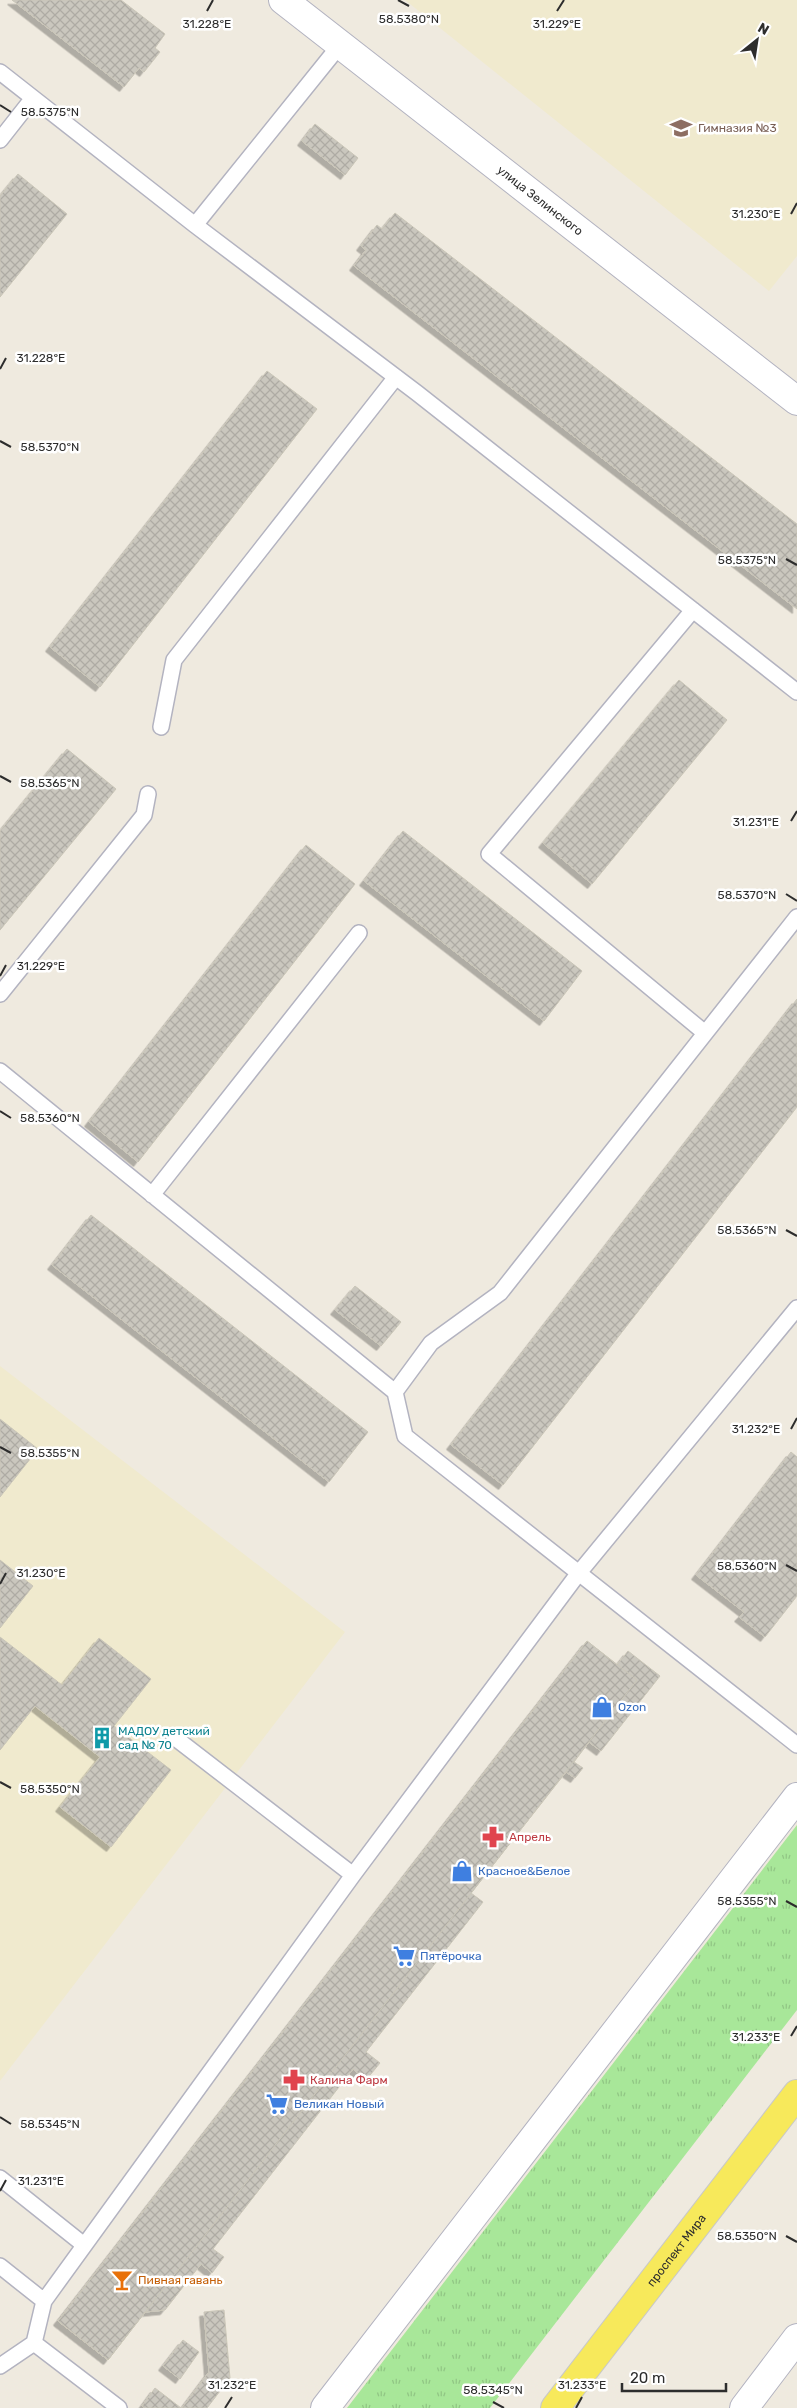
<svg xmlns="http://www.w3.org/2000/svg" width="797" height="2408" font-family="Rubik,sans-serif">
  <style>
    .education { fill: #f0eace }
    .grass { fill: url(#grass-tufts) }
    .building { fill: url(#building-cross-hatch); stroke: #cac6b8; filter: url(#shadow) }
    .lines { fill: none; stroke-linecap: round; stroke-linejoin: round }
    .service-casing { stroke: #b3b3c0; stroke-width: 18 }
    .minor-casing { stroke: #b3b3c0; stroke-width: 30 }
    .tertiary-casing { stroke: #b3b3c0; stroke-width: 30 }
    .primary-casing { stroke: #c8c8c8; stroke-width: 30 }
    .service { stroke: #fff; stroke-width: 15 }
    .minor { stroke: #fff; stroke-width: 28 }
    .tertiary { stroke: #fff; stroke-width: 28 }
    .primary { stroke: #f7e95b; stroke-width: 28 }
    .ticks { fill: none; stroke: #2d2d2d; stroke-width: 2 }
    .labels { text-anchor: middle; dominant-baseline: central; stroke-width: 5; stroke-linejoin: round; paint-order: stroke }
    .education-label { font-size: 12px; fill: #785e54; stroke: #fff; text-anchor: start }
    .street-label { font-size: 12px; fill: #2d2d2d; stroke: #fff }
    .shop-label { font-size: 12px; fill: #366cbe; stroke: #fff; text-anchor: start }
    .culture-label { font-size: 12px; fill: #0d838f; stroke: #fff; text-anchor: start }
    .health-label { font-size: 12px; fill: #be3a42; stroke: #fff; text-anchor: start }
    .food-label { font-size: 12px; fill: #c56008; stroke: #fff; text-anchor: start }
    .ticks-label { font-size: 12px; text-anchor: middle; fill: #2d2d2d; stroke: #fff; stroke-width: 5; stroke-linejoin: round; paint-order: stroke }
  </style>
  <defs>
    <pattern id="grass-tufts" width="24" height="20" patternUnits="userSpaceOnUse" patternTransform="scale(1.25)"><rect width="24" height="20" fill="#a8e799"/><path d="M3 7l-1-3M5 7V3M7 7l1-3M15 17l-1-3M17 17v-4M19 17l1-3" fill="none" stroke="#91c684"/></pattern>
    <pattern id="building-cross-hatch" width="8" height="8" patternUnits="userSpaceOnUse" patternTransform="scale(1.25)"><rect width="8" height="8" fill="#cac7be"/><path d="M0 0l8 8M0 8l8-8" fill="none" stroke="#aeaba4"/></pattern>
    <filter id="shadow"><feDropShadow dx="-4.5" dy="4.5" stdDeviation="0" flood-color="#0004"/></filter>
  </defs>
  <rect width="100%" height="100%" fill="#efeadf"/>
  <path class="education" d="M 405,0 L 797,0 L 797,256 L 769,291 Z
    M 0,1366 L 345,1632 L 0,2081 Z"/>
  <path class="grass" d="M 797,1825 L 797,2010 L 490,2408 L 347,2408 Z"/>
  <path class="building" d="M 12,0 L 121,0 L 165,34 L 155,48 L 160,52 L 144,72 L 139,68 L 124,87 Z
    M 315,124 L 358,158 L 345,175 L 302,141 Z
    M 18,174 L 67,214 L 0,297 L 0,196 Z
    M 395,213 L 797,524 L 797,609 L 354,266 L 366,250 L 361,246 L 377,225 L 382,229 Z
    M 267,371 L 317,409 L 100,687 L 50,647 Z
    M 679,680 L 727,720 L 592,884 L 543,843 Z
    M 67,749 L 116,789 L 0,930 L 0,831 Z
    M 403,831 L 582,971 L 544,1021 L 364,881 Z
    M 306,845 L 355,884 L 138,1162 L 89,1122 Z
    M 797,999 L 797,1107 L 503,1485 L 451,1445 Z
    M 91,1215 L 368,1432 L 329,1482 L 52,1265 Z
    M 355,1286 L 401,1322 L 381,1346 L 335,1310 Z
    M 0,1419 L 38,1449 L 0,1497 Z
    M 791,1452 L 797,1457 L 797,1596 L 765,1637 L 739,1617 L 744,1612 L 696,1575 Z
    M 0,1560 L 33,1586 L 0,1628 Z
    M 0,1637 L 62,1685 L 99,1638 L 151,1679 L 114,1726 L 171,1770 L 111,1847 L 60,1807 L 100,1757 L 35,1706 L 0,1750 Z
    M 587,1641 L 617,1665 L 628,1651 L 660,1676 L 601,1751 L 589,1742 L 574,1762 L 583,1768 L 575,1778 L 566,1772 L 471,1893 L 483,1902 L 366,2052 L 380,2063 L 366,2080 L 353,2069 L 213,2249 L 224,2257 L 212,2273 L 201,2264 L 165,2310 L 145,2312 L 108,2360 L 58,2321 Z
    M 587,1641 L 637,1680 L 108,2360 L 58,2321 Z
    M 224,2310 L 230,2378 L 207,2408 L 182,2408 L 209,2372 L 204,2312 Z
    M 183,2340 L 199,2352 L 180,2379 L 163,2366 Z
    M 155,2388 L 181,2408 L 145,2408 L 142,2406 Z"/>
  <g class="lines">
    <g class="service-casing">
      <path id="service" d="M 0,72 L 195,225 L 417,393 L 797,692
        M 0,140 L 33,98
        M 195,225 L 340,45
        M 693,610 L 489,854 L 705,1033
        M 161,727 L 174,660 L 396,377
        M 0,994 L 144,815 L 148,794
        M 0,1071 L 395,1392 L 405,1436 L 797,1745
        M 152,1195 L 359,933
        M 395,1392 L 431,1343 L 500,1293 L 797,917
        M 174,1737 L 353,1875
        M 0,2178 L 84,2245
        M 0,2266 L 44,2301
        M 34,2343 L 119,2408
        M 0,2366 L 34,2343 L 44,2301 L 353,1875 L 578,1574 L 797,1308"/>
    </g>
    <g class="minor-casing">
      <path id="minor" d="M 325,2408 L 797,1797
        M 744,2408 L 797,2338"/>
    </g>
    <g class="tertiary-casing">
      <g id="tertiary">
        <path id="s1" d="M 283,0 L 797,401"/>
      </g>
    </g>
    <g class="primary-casing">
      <g id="primary">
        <path id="s2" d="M 555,2408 L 797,2094"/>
      </g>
    </g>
    <use href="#service" class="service"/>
    <use href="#minor" class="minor"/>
    <use href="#tertiary" class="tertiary"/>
    <use href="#primary" class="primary"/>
  </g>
  <path class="ticks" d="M 398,0 L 409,6M 207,11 L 213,0M 557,11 L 564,0M 0,105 L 11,112M 791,214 L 797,203M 0,369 L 6,358M 0,441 L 11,447M 786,559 L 797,565M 0,776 L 11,782M 791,821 L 797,811M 786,894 L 797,901M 0,976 L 6,965M 0,1111 L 11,1118M 786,1230 L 797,1236M 791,1429 L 797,1418M 0,1447 L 11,1453M 786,1565 L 797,1571M 0,1584 L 6,1573M 0,1782 L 11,1788M 786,1901 L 797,1907M 791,2036 L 797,2026M 0,2117 L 11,2124M 0,2191 L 6,2180M 786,2236 L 797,2242M 493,2402 L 504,2408M 225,2408 L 232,2397M 576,2408 L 582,2397"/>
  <defs>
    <g id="school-bare" transform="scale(1.725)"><path d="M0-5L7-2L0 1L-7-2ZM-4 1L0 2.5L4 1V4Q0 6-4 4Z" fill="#8d6e63" stroke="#fff" stroke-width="2.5" paint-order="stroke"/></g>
    <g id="shop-bare" transform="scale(1.725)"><path d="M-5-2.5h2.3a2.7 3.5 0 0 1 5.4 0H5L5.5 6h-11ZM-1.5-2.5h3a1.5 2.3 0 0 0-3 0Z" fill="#3f7fe0" stroke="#fff" stroke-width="2.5" paint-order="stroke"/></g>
    <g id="building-bare" transform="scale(1.725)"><path d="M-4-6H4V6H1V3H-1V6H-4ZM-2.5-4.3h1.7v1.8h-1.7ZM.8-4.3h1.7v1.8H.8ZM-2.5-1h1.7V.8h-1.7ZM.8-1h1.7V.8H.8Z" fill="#0f9aa8" stroke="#fff" stroke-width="2.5" paint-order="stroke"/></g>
    <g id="pharmacy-bare" transform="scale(1.725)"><path d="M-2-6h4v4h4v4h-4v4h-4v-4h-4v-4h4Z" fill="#e0444e" stroke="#fff" stroke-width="2.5" paint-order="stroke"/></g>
    <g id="supermarket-bare" transform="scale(1.725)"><path d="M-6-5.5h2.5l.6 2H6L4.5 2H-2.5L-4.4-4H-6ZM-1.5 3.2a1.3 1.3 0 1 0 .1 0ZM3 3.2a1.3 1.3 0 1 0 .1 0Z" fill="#3f7fe0" stroke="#fff" stroke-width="2.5" paint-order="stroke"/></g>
    <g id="bar-bare" transform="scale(1.725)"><path d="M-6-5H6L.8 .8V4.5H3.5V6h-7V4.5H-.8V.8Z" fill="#e8710a" stroke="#fff" stroke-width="2.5" paint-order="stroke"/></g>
  </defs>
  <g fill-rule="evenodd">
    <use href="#school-bare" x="681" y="128"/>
    <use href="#shop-bare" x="602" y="1707"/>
    <use href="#building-bare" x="102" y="1738"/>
    <use href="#pharmacy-bare" x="493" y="1837"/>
    <use href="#shop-bare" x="462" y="1871"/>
    <use href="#supermarket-bare" x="404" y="1956"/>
    <use href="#pharmacy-bare" x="294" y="2080"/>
    <use href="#supermarket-bare" x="277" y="2104"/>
    <use href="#bar-bare" x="122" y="2280"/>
  </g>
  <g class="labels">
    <g class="education-label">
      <text x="698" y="128">Гимназия №3</text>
    </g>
    <g class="street-label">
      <text stroke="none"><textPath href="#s1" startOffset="326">улица Зелинского</textPath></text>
      <text stroke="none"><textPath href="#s2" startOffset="199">проспект Мира</textPath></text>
    </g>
    <g class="shop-label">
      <text x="618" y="1707">Ozon</text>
      <text x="478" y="1871">Красное&amp;Белое</text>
      <text x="420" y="1956">Пятёрочка</text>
      <text x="294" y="2104">Великан Новый</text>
    </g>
    <g class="culture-label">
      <text x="118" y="1731">МАДОУ детский<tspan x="118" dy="14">сад № 70</tspan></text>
    </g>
    <g class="health-label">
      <text x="509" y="1837">Апрель</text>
      <text x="310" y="2080">Калина Фарм</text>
    </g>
    <g class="food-label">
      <text x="138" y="2280">Пивная гавань</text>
    </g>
  </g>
  <g class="ticks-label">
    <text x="409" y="23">58.5380°N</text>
    <text x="207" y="28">31.228°E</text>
    <text x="557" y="28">31.229°E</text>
    <text x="50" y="116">58.5375°N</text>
    <text x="756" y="218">31.230°E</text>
    <text x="41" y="362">31.228°E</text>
    <text x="50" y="451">58.5370°N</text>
    <text x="747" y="564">58.5375°N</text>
    <text x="50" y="787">58.5365°N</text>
    <text x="756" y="826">31.231°E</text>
    <text x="747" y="899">58.5370°N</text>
    <text x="41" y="970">31.229°E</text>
    <text x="50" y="1122">58.5360°N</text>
    <text x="747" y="1234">58.5365°N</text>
    <text x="756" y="1433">31.232°E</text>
    <text x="50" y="1457">58.5355°N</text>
    <text x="747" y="1570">58.5360°N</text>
    <text x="41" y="1577">31.230°E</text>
    <text x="50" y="1793">58.5350°N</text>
    <text x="747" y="1905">58.5355°N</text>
    <text x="756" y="2041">31.233°E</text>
    <text x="50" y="2128">58.5345°N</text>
    <text x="41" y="2185">31.231°E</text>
    <text x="747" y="2240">58.5350°N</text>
    <text x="232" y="2389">31.232°E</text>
    <text x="582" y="2389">31.233°E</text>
    <text x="493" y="2394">58.5345°N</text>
  </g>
  <g transform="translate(757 40) rotate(30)" stroke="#ffffff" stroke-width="4" paint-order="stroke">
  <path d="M0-4L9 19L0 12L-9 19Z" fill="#2d2d2d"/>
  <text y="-8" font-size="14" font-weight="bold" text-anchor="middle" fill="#2d2d2d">N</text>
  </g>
  <path d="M622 2383v8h104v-8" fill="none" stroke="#2d2d2d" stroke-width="2.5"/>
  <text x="630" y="2383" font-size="15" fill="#2d2d2d" stroke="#ffffff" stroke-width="4" paint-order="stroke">20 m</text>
</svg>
